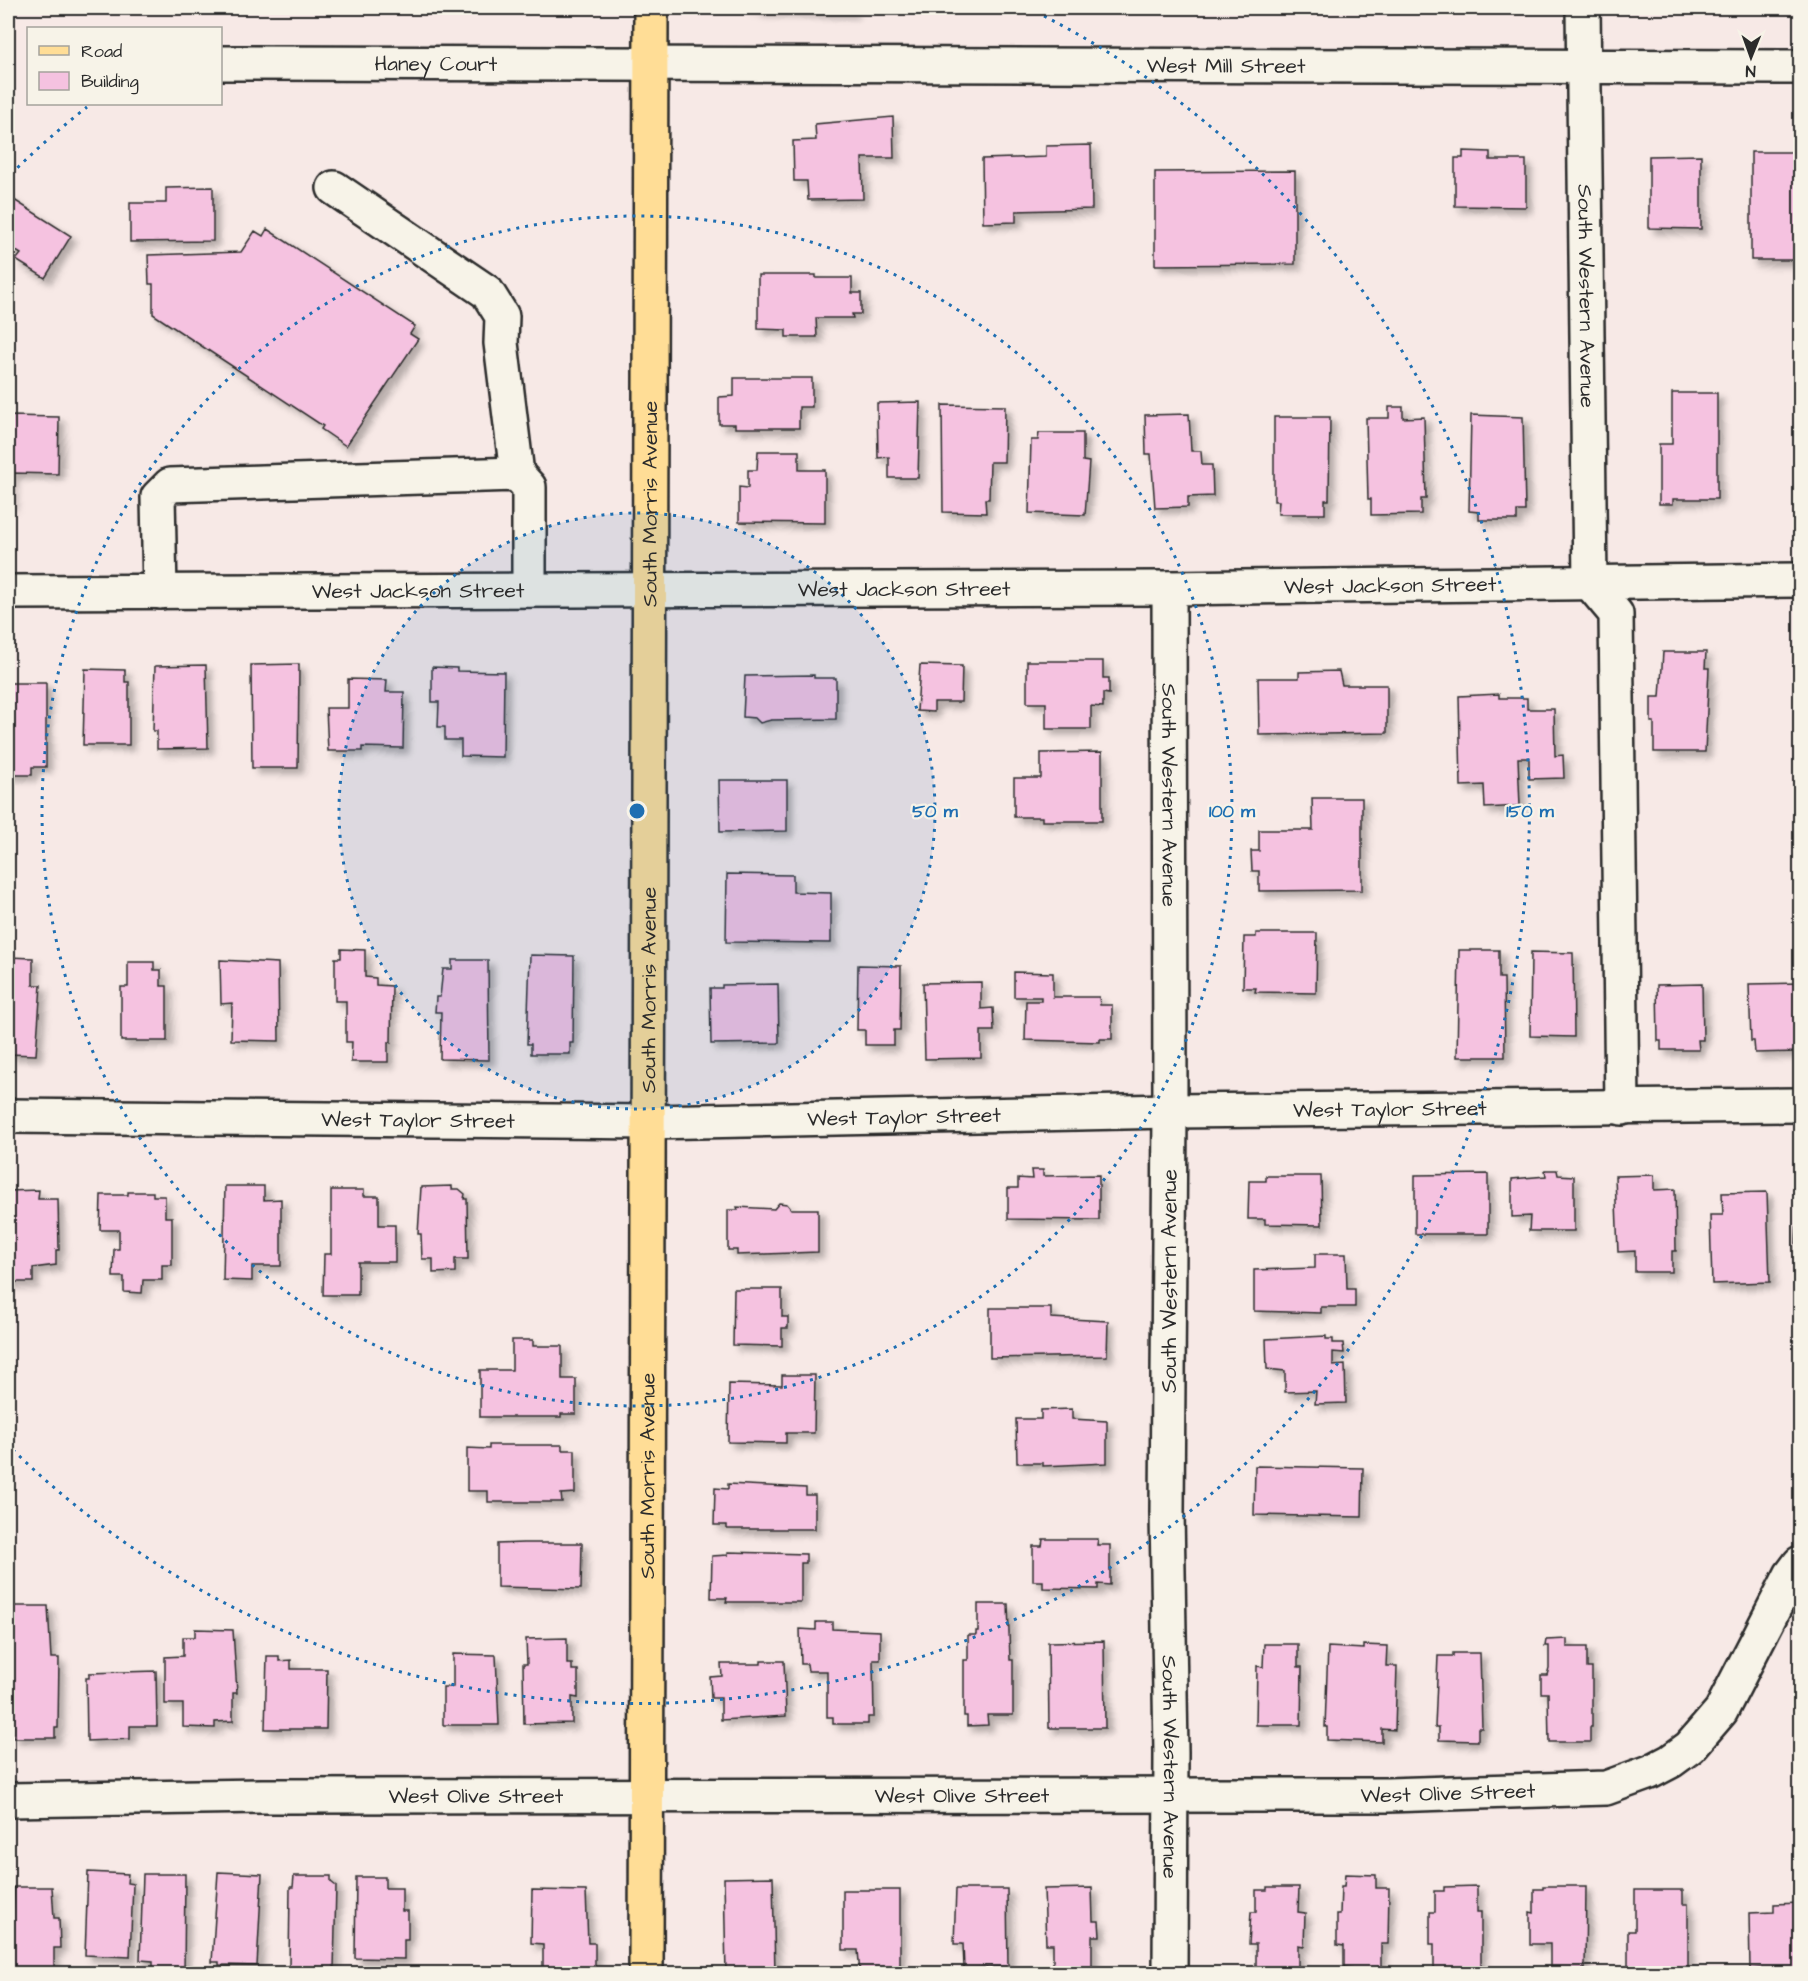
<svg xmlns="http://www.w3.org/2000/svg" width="1808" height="1981" font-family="'Architects Daughter',sans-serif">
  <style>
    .building { fill: #f5c2e0; stroke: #2b2b2b; stroke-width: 1.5; filter: url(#shadow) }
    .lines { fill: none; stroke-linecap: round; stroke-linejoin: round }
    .minor-casing { stroke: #2b2b2b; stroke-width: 38 }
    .major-casing { stroke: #2b2b2b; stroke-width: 38 }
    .minor { stroke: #f7f3e8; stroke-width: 33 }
    .major { stroke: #ffdd96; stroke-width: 33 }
    .ring { fill: none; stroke: #1f6fb2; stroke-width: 3; stroke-dasharray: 3 6 }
    .labels { text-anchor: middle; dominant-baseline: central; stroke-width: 4.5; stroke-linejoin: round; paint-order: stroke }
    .street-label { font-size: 21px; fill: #2b2b2b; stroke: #f7f3e8 }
    .centre { fill: #1f6fb2; stroke: #f7f3e8; stroke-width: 3 }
    .ring-label { font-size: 18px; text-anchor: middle; font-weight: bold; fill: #1f6fb2; stroke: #f7f3e8; stroke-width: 4.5; stroke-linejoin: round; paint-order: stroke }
  </style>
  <defs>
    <filter id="shadow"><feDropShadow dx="5.5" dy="5.5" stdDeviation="3" flood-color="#0004"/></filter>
  </defs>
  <rect width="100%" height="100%" fill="#f7e9e6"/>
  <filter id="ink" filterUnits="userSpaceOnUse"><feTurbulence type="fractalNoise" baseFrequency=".0167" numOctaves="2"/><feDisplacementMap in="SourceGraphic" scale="12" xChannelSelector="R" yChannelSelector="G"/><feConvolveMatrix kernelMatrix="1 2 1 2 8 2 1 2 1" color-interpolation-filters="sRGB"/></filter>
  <g filter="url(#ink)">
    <path class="building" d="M 744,8 L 853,8 L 853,12 L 757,11 L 757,8 Z
      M 893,117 L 894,158 L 862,158 L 863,199 L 808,200 L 807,181 L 794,181 L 793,141 L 816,140 L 815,124 Z
      M 1091,145 L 1092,209 L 1016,211 L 1016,222 L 983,223 L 982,159 L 1046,157 L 1046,146 Z
      M 1463,151 L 1490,152 L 1490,160 L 1526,160 L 1526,207 L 1455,206 L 1455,158 L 1463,158 Z
      M 1751,152 L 1799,152 L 1800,260 L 1751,260 Z
      M 1701,155 L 1701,229 L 1649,228 L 1649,156 Z
      M 1295,171 L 1295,264 L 1155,265 L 1155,172 Z
      M 213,187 L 213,241 L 130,242 L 130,203 L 166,203 L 166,188 Z
      M 11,198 L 71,236 L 45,278 L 16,260 L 21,254 L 10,247 L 8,251 L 8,204 Z
      M 267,229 L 415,326 L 410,334 L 418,339 L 346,446 L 321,429 L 323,426 L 153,314 L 153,284 L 149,284 L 148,255 L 241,252 L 255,231 L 263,236 Z
      M 758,275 L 816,275 L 816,278 L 852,278 L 852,293 L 861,293 L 861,314 L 852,314 L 853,318 L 816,318 L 817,337 L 786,337 L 786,330 L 758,329 Z
      M 734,378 L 812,378 L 812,407 L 799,407 L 799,428 L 735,428 L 735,424 L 719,424 L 719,397 L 734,396 Z
      M 1672,393 L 1717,393 L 1717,499 L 1673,499 L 1673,504 L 1659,504 L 1659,444 L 1672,444 Z
      M 920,402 L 918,478 L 889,478 L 889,457 L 878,458 L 877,403 Z
      M 942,405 L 1005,406 L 1004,462 L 990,462 L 989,499 L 985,499 L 986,513 L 943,512 Z
      M 1389,407 L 1403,407 L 1403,418 L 1424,417 L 1426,499 L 1421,499 L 1421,514 L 1371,515 L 1371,499 L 1368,499 L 1366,418 L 1389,418 Z
      M 1189,414 L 1191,451 L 1201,451 L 1202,465 L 1212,465 L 1213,496 L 1188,497 L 1188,507 L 1155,508 L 1151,454 L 1146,454 L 1145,415 Z
      M 1471,415 L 1523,417 L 1525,511 L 1517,511 L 1517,520 L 1479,520 L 1479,512 L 1469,511 Z
      M 8,416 L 59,417 L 58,474 L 12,473 L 11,504 L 8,504 Z
      M 1274,417 L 1330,417 L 1329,500 L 1325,500 L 1325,514 L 1278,514 L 1279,501 L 1274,501 Z
      M 1039,433 L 1083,433 L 1083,461 L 1089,462 L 1085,515 L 1029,513 L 1031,440 L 1038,440 Z
      M 758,451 L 799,451 L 799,470 L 825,470 L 825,523 L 739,522 L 739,487 L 748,488 L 748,470 L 757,470 Z
      M 1663,652 L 1706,652 L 1705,668 L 1709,668 L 1705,752 L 1654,752 L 1654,722 L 1651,722 L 1651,697 L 1660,697 Z
      M 1027,661 L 1103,661 L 1103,678 L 1109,678 L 1109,694 L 1103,693 L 1103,707 L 1091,706 L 1091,729 L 1046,729 L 1046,703 L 1027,703 Z
      M 299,664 L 298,768 L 252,768 L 251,665 Z
      M 206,665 L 208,748 L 157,749 L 157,731 L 153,731 L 155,666 Z
      M 920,665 L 962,666 L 961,702 L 934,702 L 934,712 L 917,711 Z
      M 432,667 L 457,668 L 457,671 L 504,672 L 503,757 L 461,756 L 461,740 L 445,740 L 445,727 L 438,727 L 439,702 L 432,702 Z
      M 85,669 L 125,670 L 125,682 L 129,682 L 129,745 L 83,745 Z
      M 1339,671 L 1342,685 L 1387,685 L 1387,733 L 1259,735 L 1258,678 L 1299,678 L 1299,672 Z
      M 814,675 L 814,678 L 836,678 L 836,719 L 771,720 L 760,723 L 755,718 L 743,717 L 745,676 Z
      M 348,679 L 387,680 L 386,692 L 404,692 L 403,748 L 362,747 L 362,751 L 328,751 L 326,708 L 348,708 Z
      M 8,683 L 46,683 L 46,767 L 32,767 L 32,775 L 8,775 Z
      M 1499,694 L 1499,698 L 1527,698 L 1527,709 L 1554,709 L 1555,756 L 1563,755 L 1564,778 L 1529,779 L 1529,758 L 1518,758 L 1520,806 L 1485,808 L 1484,785 L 1461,786 L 1459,696 Z
      M 1102,752 L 1102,821 L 1042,821 L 1042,817 L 1014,817 L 1014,778 L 1041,778 L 1041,753 Z
      M 719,780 L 787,780 L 787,831 L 720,832 Z
      M 1312,798 L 1362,798 L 1362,890 L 1259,891 L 1259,871 L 1252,871 L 1251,851 L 1259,851 L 1259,830 L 1313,830 Z
      M 727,874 L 793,875 L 793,892 L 831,893 L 831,943 L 726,942 Z
      M 1256,933 L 1317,933 L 1316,993 L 1255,992 L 1256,988 L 1243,988 L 1244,937 L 1256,937 Z
      M 341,949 L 365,950 L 365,977 L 376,978 L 376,985 L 392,986 L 391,1042 L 388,1042 L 388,1062 L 351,1062 L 352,1042 L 346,1042 L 346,1001 L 335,1001 L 335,958 L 341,958 Z
      M 1459,950 L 1499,950 L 1499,978 L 1504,978 L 1505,1057 L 1457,1057 Z
      M 1531,952 L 1573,953 L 1574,1037 L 1530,1036 Z
      M 530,955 L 574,956 L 573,1043 L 570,1043 L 570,1054 L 531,1054 L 531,1044 L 527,1044 Z
      M 8,957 L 33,958 L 33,985 L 41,985 L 36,1055 L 8,1054 Z
      M 220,960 L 278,963 L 279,1041 L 231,1040 L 232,1003 L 221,1004 Z
      M 452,960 L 488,960 L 489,1060 L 440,1059 L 441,1012 L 435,1012 L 436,997 L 440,997 L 443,969 L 452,969 Z
      M 128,962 L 154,962 L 154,970 L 161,970 L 161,986 L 167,986 L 167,1041 L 121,1041 L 121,987 L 128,987 Z
      M 858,965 L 901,966 L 900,1030 L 894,1030 L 894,1045 L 865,1045 L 865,1030 L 857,1030 Z
      M 1014,972 L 1053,973 L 1053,997 L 1099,997 L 1100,1005 L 1112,1005 L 1112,1039 L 1100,1039 L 1100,1042 L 1025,1040 L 1026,1001 L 1041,1001 L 1041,997 L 1014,997 Z
      M 981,982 L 981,1009 L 993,1008 L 994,1031 L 981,1031 L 981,1058 L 925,1059 L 923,983 Z
      M 1799,983 L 1800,1039 L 1796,1040 L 1797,1052 L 1755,1053 L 1754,1041 L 1751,1041 L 1749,984 Z
      M 778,984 L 779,1043 L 711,1044 L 710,988 L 722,988 L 722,985 Z
      M 1702,984 L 1703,1040 L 1698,1040 L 1699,1050 L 1661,1050 L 1661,1041 L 1658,1041 L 1657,985 Z
      M 1031,1170 L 1043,1170 L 1043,1176 L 1099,1175 L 1099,1220 L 1008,1219 L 1008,1188 L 1018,1188 L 1018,1178 L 1032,1179 Z
      M 1545,1170 L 1557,1170 L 1558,1175 L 1574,1176 L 1574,1231 L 1529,1231 L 1530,1216 L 1512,1217 L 1512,1179 L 1546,1176 Z
      M 1488,1174 L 1488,1234 L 1415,1234 L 1415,1175 Z
      M 1654,1175 L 1654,1190 L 1675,1189 L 1676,1251 L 1672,1251 L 1672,1272 L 1635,1272 L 1635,1251 L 1618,1252 L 1615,1176 Z
      M 1266,1176 L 1321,1176 L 1322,1225 L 1265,1224 L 1265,1219 L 1248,1219 L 1249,1181 L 1266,1181 Z
      M 225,1186 L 264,1186 L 264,1200 L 281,1199 L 281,1266 L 252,1266 L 252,1281 L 223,1280 Z
      M 452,1186 L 452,1189 L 459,1189 L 465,1194 L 464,1199 L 467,1199 L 468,1259 L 455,1259 L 455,1272 L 433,1273 L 433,1259 L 422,1259 L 421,1234 L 418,1234 L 421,1187 Z
      M 39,1190 L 38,1199 L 58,1199 L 59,1250 L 56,1250 L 56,1265 L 33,1268 L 33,1282 L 8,1282 L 8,1191 Z
      M 331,1190 L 364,1190 L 364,1196 L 379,1196 L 379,1225 L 395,1225 L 395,1262 L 358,1262 L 358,1295 L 323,1295 L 324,1254 L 331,1254 Z
      M 128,1192 L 153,1192 L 153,1196 L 165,1196 L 165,1217 L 172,1217 L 172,1265 L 162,1265 L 162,1280 L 143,1280 L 142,1293 L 124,1292 L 124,1277 L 113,1277 L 114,1249 L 119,1249 L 119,1230 L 100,1230 L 101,1195 L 128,1195 Z
      M 1767,1192 L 1770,1282 L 1712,1284 L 1710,1215 L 1723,1215 L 1722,1193 Z
      M 779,1203 L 787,1204 L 791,1209 L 818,1209 L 818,1252 L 737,1255 L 737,1250 L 728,1250 L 728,1210 L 738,1210 L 737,1207 L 774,1209 Z
      M 1797,1218 L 1800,1218 L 1800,1269 L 1795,1269 Z
      M 1315,1254 L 1346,1254 L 1347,1289 L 1355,1289 L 1355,1307 L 1321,1307 L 1321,1313 L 1254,1311 L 1254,1270 L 1315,1268 Z
      M 734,1289 L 782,1289 L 782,1317 L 788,1317 L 788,1328 L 782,1328 L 782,1346 L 733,1345 Z
      M 990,1308 L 1051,1308 L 1051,1318 L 1108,1321 L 1107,1356 L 990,1358 Z
      M 1326,1336 L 1326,1339 L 1333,1339 L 1333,1343 L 1343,1343 L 1344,1353 L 1333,1352 L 1333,1366 L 1345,1365 L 1346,1403 L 1315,1404 L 1316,1391 L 1285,1392 L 1285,1371 L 1267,1369 L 1266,1339 Z
      M 512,1340 L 533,1340 L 533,1346 L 562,1346 L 562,1379 L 576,1379 L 576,1414 L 561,1414 L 561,1417 L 480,1417 L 480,1370 L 512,1370 Z
      M 782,1375 L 815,1375 L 814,1433 L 786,1433 L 786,1443 L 728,1442 L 729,1384 L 782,1385 Z
      M 1072,1409 L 1072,1419 L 1107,1421 L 1107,1463 L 1043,1466 L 1043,1463 L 1017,1463 L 1016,1419 L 1041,1419 L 1041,1410 Z
      M 489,1445 L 562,1445 L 562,1450 L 575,1450 L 575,1493 L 561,1494 L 562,1502 L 488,1502 L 488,1491 L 467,1491 L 467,1448 L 489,1449 Z
      M 1255,1466 L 1363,1468 L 1362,1517 L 1254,1515 Z
      M 728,1484 L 806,1488 L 806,1495 L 815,1495 L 815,1529 L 727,1529 L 727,1525 L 714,1525 L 715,1488 L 728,1489 Z
      M 1043,1539 L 1098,1539 L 1097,1545 L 1110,1545 L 1110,1585 L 1098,1584 L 1098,1589 L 1043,1588 L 1043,1581 L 1033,1581 L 1033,1546 L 1042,1546 Z
      M 523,1543 L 582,1543 L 581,1589 L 497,1587 L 497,1544 Z
      M 728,1552 L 806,1554 L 806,1563 L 801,1563 L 801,1602 L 726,1602 L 727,1598 L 711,1598 L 712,1556 L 728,1555 Z
      M 978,1604 L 1008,1604 L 1010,1660 L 1013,1660 L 1013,1715 L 987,1715 L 988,1725 L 967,1726 L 967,1716 L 964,1716 L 964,1660 L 968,1660 L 968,1635 L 976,1635 L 976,1631 L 978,1631 Z
      M 8,1606 L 48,1606 L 51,1658 L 59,1658 L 58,1728 L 55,1728 L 55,1738 L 13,1738 L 14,1701 L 8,1701 L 8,1672 L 12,1673 L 12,1644 L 8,1644 Z
      M 816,1622 L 832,1622 L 832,1629 L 880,1631 L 880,1660 L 873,1660 L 874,1717 L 868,1717 L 868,1724 L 833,1724 L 833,1717 L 827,1717 L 827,1671 L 808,1671 L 807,1664 L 801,1664 L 800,1629 L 816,1630 Z
      M 195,1629 L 233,1630 L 237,1693 L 233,1693 L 233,1721 L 215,1722 L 215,1728 L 183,1727 L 183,1704 L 165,1704 L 165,1657 L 183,1656 L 183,1637 L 195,1637 Z
      M 567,1638 L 567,1664 L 572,1664 L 572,1670 L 578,1670 L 578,1698 L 572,1697 L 572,1723 L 524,1724 L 523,1664 L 527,1664 L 526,1639 Z
      M 1567,1639 L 1567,1647 L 1587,1647 L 1587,1668 L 1592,1668 L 1592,1727 L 1590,1727 L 1590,1742 L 1549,1742 L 1548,1693 L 1541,1693 L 1541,1675 L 1547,1675 L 1549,1668 L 1549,1646 L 1545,1646 L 1546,1640 Z
      M 1104,1641 L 1105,1728 L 1049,1728 L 1048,1642 Z
      M 1264,1644 L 1298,1644 L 1298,1667 L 1302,1667 L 1301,1725 L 1256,1725 L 1257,1666 L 1263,1667 Z
      M 1364,1645 L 1387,1646 L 1386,1666 L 1397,1666 L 1395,1730 L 1382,1729 L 1382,1742 L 1327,1740 L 1327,1727 L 1325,1727 L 1328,1647 L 1364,1649 Z
      M 1453,1653 L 1480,1653 L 1482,1728 L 1478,1728 L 1478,1741 L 1439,1740 L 1439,1727 L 1435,1727 L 1438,1656 L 1453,1656 Z
      M 453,1654 L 496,1655 L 499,1725 L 443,1725 L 443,1687 L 453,1687 Z
      M 267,1656 L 279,1656 L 279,1661 L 291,1660 L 291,1669 L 327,1669 L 326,1729 L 265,1729 Z
      M 761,1661 L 784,1661 L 786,1716 L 721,1720 L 721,1698 L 711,1698 L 710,1677 L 722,1676 L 721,1664 L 761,1664 Z
      M 156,1671 L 157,1726 L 130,1726 L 130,1739 L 87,1741 L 86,1678 L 89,1678 L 89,1673 Z
      M 88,1872 L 128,1874 L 127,1883 L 133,1884 L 130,1957 L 85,1955 Z
      M 218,1872 L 262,1874 L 257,1966 L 219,1965 L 219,1962 L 212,1962 Z
      M 143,1874 L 185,1874 L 184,1974 L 153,1974 L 153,1961 L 140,1960 Z
      M 1345,1874 L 1376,1875 L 1376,1888 L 1389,1888 L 1388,1944 L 1381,1944 L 1381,1973 L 1352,1973 L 1352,1968 L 1344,1967 L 1344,1946 L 1337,1945 L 1337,1914 L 1340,1914 L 1341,1887 L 1344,1887 Z
      M 294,1876 L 331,1876 L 331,1882 L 336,1886 L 334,1969 L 289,1968 L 290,1887 L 293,1887 Z
      M 356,1877 L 385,1877 L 385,1888 L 402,1888 L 402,1911 L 408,1911 L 408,1940 L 404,1940 L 404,1959 L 355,1958 Z
      M 773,1877 L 775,1974 L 726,1974 L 724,1878 Z
      M 1477,1886 L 1477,1912 L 1481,1912 L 1481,1974 L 1434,1974 L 1434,1944 L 1430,1944 L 1430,1912 L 1435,1912 L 1435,1891 L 1444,1891 L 1444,1887 Z
      M 1543,1886 L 1586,1886 L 1585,1969 L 1570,1969 L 1570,1974 L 1553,1974 L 1553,1969 L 1550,1969 L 1550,1944 L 1530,1944 L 1530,1912 L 1534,1913 L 1534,1889 L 1543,1889 Z
      M 14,1887 L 52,1887 L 54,1918 L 59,1918 L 60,1948 L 54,1948 L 54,1974 L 13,1974 L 8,1919 L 13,1919 Z
      M 1267,1887 L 1299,1887 L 1298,1912 L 1305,1913 L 1304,1946 L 1298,1945 L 1298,1973 L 1256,1972 L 1256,1944 L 1249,1944 L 1251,1912 L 1256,1912 L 1256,1890 L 1267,1890 Z
      M 1092,1888 L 1093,1921 L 1099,1921 L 1100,1936 L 1092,1936 L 1092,1969 L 1081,1969 L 1082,1973 L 1053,1974 L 1053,1944 L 1046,1944 L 1044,1889 Z
      M 956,1889 L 1007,1889 L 1008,1967 L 964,1968 L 963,1944 L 954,1944 Z
      M 532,1890 L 586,1891 L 588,1943 L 595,1943 L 595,1969 L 543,1970 L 543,1944 L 531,1943 Z
      M 843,1890 L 900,1890 L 900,1966 L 896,1966 L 896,1974 L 860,1974 L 858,1950 L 843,1950 Z
      M 1635,1890 L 1683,1890 L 1683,1904 L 1688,1904 L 1688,1967 L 1628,1967 L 1628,1931 L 1635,1931 Z
      M 1800,1903 L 1800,1974 L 1762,1974 L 1761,1968 L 1750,1969 L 1749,1913 L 1774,1912 L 1774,1904 Z"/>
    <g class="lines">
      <g class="minor-casing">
        <g id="minor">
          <path id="s1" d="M 1583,8 L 1590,583 L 1616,614 L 1622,1108"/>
          <path id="s2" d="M 220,63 L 1800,67"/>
          <path d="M 334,188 L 487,292 L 502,316 L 501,343 L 517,474"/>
          <path id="s3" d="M 1169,588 L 1170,1111 L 1167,1512 L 1171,1752 L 1170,1974"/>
          <path id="s4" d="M 8,592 L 1169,588 L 1800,580"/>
          <path d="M 160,592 L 158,497 L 170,485 L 517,474 L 529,487 L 529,590"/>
          <path id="s5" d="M 8,1116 L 650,1122 L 1170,1111 L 1800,1105"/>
          <path id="s6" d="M 8,1800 L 262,1796 L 1388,1795 L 1606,1788 L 1650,1772 L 1671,1761 L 1690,1747 L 1721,1711 L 1791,1575 L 1800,1563"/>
        </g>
      </g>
      <g class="major-casing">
        <g id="major">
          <path id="s7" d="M 646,1974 L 651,8"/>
        </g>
      </g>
      <use href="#minor" class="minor"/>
      <use href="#major" class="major"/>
    </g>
  </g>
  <circle cx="637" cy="811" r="298" fill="#1f6fb2" fill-opacity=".12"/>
  <g class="ring">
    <circle cx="637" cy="811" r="298"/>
    <circle cx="637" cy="811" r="595"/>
    <path d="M11 174A893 893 0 0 1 87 107M1028 8A893 893 0 1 1 11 1448"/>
  </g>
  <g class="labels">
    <g class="street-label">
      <text stroke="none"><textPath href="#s2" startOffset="216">Haney Court</textPath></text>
      <text stroke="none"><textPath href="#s2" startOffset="1006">West Mill Street</textPath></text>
      <text stroke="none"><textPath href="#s1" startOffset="288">South Western Avenue</textPath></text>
      <text stroke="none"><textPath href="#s7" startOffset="1470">South Morris Avenue</textPath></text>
      <text stroke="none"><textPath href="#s4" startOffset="1382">West Jackson Street</textPath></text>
      <text stroke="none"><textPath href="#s4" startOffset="896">West Jackson Street</textPath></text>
      <text stroke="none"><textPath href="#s4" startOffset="410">West Jackson Street</textPath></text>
      <text stroke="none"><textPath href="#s3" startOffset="207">South Western Avenue</textPath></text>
      <text stroke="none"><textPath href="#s7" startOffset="984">South Morris Avenue</textPath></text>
      <text stroke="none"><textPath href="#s5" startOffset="1382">West Taylor Street</textPath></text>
      <text stroke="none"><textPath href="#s5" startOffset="896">West Taylor Street</textPath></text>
      <text stroke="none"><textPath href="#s5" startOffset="410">West Taylor Street</textPath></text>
      <text transform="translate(1169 1281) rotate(-90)">South Western Avenue</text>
      <text stroke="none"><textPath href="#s7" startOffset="498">South Morris Avenue</textPath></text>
      <text stroke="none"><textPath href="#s3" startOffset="1179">South Western Avenue</textPath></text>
      <text stroke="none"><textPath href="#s6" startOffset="1440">West Olive Street</textPath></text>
      <text stroke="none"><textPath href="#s6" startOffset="954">West Olive Street</textPath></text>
      <text stroke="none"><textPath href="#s6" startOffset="468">West Olive Street</textPath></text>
    </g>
  </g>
  <circle cx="637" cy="811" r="9" class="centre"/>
  <g class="ring-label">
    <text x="935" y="817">50 m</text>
    <text x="1232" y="817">100 m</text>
    <text x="1530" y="817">150 m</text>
  </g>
  <rect width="1808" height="1981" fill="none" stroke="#f7f3e8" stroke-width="30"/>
  <rect x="15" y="15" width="1778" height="1951" fill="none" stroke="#2b2b2b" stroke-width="2" filter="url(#ink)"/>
  <rect x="27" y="27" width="195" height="78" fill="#f7f3e8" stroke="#a5a39c" stroke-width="1.5"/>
  <rect x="39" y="46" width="30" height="9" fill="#ffdd96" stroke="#a5a39c" stroke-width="1.5"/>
  <text x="81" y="57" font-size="18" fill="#2b2b2b">Road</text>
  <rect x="39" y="72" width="30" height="18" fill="#f5c2e0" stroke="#a5a39c" stroke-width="1.5"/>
  <text x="81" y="87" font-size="18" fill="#2b2b2b">Building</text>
  <g transform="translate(1751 57) rotate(181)" stroke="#f7f3e8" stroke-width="4.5" paint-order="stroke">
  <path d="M0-4.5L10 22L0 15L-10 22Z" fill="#2b2b2b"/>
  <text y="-9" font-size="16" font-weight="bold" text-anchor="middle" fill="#2b2b2b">N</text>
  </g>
</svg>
